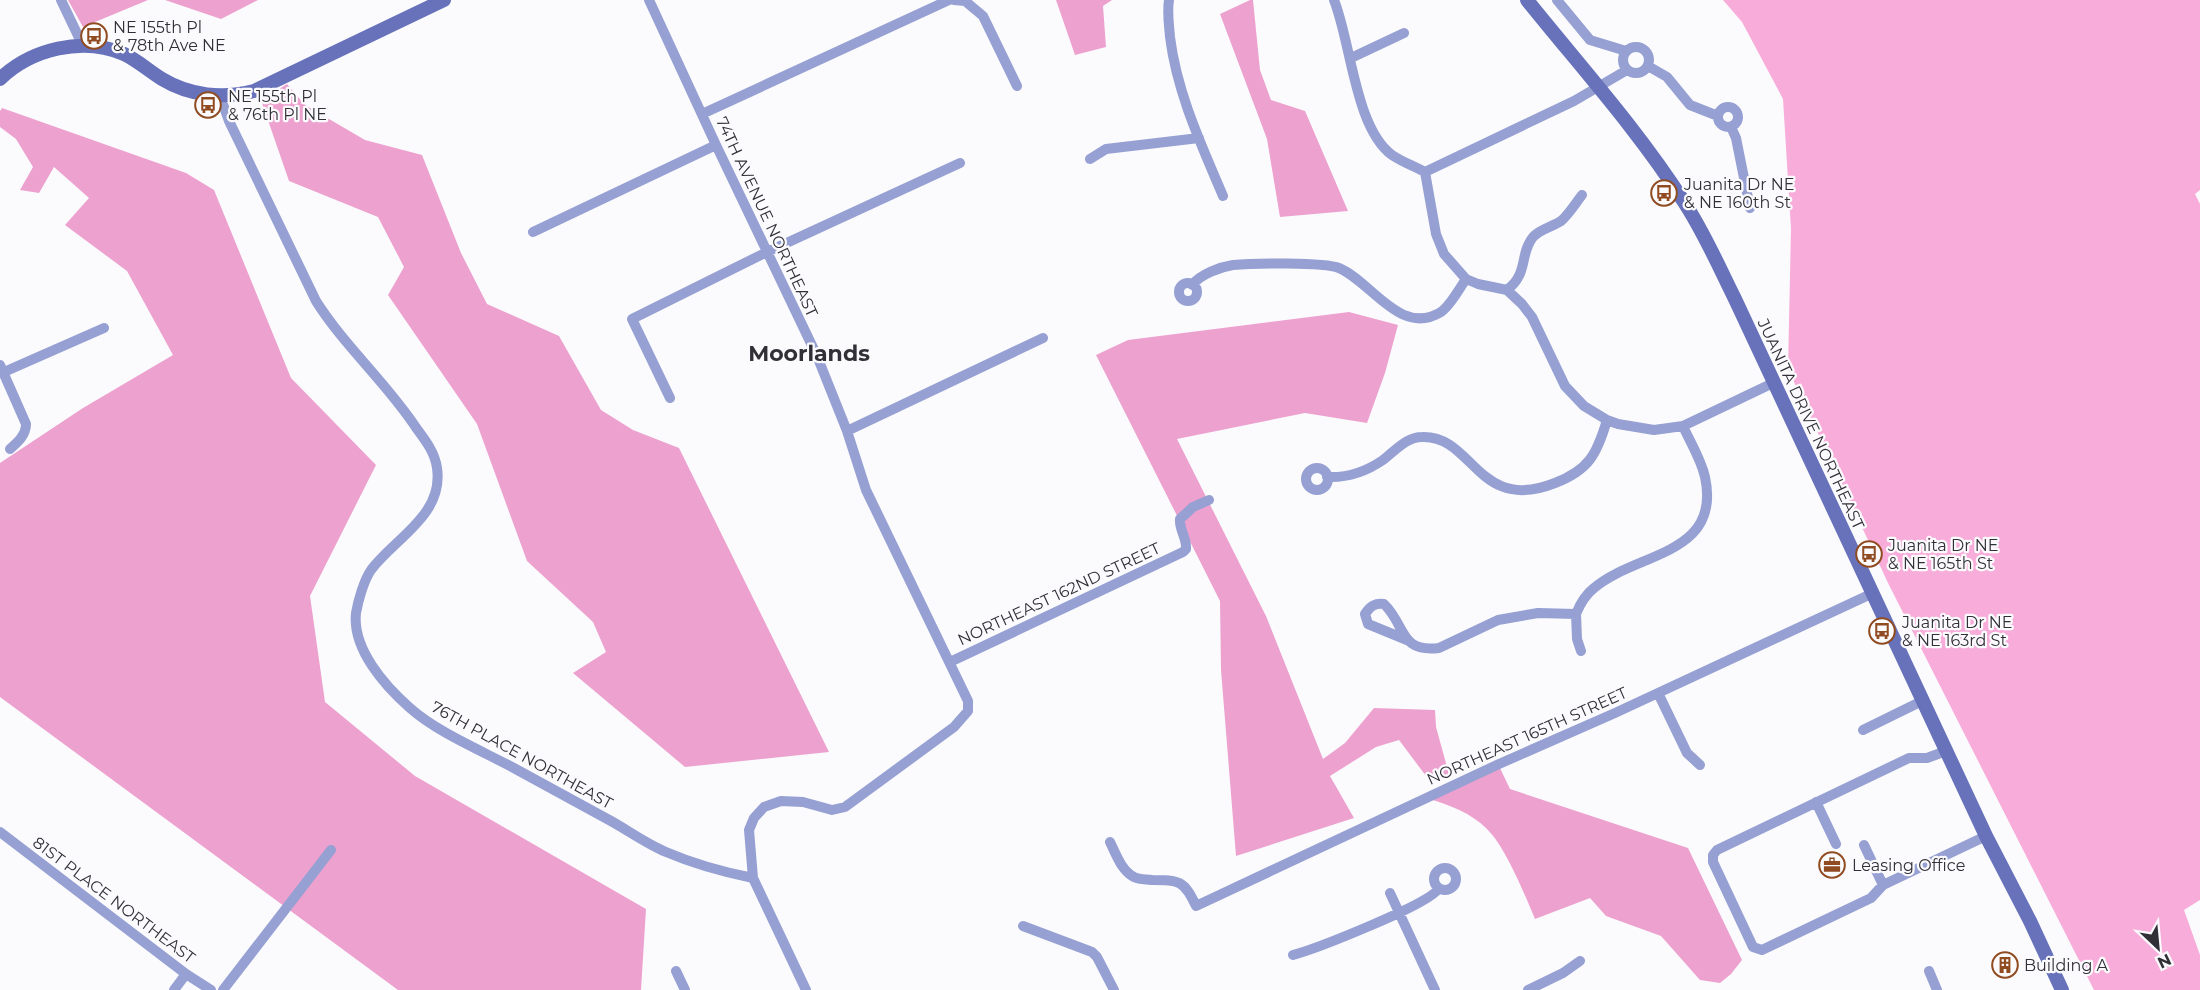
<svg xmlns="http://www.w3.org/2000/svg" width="2200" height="990" font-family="Montserrat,sans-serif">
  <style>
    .green { fill: #f8acda }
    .forest { fill: #eda1cf }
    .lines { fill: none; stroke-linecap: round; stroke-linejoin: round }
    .street { stroke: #96a0d2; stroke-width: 10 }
    .secondary { stroke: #6772bb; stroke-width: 14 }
    .labels { text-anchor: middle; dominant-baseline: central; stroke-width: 4.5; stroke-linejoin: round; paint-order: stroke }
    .poi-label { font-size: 16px; fill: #323037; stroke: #fbfbfe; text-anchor: start }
    .street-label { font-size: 16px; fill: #323037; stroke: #fbfbfe }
    .district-label { font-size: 22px; font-weight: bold; fill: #323037; stroke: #fbfbfe }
  </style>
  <rect width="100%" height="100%" fill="#fbfbfe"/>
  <path class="green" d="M 1723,0 L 2200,0 L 2200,190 L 2195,194 L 2200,204 L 2200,900 L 2184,910 L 2200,955 L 2200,990 L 2094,990 L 1889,585 L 1788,369 L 1791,229 L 1783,99 L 1742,22 Z"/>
  <path class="forest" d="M 68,0 L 148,0 L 83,27 Z
    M 165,0 L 258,0 L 221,19 Z
    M 1056,0 L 1112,0 L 1103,6 L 1106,47 L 1075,55 Z
    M 1250,0 L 1253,0 L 1260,70 L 1271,100 L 1305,111 L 1348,211 L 1280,217 L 1267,139 L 1220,14 Z
    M 287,84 L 305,105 L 365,140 L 422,155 L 461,253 L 487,304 L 559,336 L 601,410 L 633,430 L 679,448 L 829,752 L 685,767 L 573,673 L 606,652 L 593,622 L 527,561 L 477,424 L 388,295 L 404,267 L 378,217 L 289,181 L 261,100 Z
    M 2,108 L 186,173 L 214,190 L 291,378 L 376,465 L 310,596 L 325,702 L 415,776 L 646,909 L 641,990 L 398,990 L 0,697 L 0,463 L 83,408 L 173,355 L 127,271 L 65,225 L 89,198 L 54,167 L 39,193 L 20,190 L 33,167 L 16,139 L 0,127 L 0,111 Z
    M 1349,312 L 1398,325 L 1385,373 L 1367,423 L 1305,413 L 1177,439 L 1266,616 L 1323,759 L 1345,743 L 1374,708 L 1435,710 L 1436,727 L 1449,774 L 1429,780 L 1399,740 L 1376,747 L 1330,776 L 1354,818 L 1236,856 L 1221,670 L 1220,601 L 1096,355 L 1128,340 Z
    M 1499,766 L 1510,789 L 1688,848 L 1742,960 L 1731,974 L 1720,983 L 1700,980 L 1661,936 L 1606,916 L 1590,898 L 1535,919 C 1524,893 1506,848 1487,829 C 1471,813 1450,805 1429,799 Z"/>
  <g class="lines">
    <path class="street" d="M 61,0 L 83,46
      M 649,0 L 716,145 L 817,356 L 847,431 L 866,490 L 968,701 L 968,711 L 954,727 L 845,807 L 832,810 L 803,802 L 781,801 L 764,807 L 754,818 L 749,830 L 753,878 L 806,990
      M 954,0 L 965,1 L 983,16 L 1017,86
      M 1169,0 C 1167,13 1169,24 1170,37 C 1177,93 1201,144 1223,196
      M 1334,0 C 1351,42 1355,128 1392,155 C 1402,162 1414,166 1425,172 L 1436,234 L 1444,254 L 1466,279 L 1478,284 L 1507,290 L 1522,304 L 1532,317 L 1565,386 L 1584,406 L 1607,420
      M 1557,0 L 1590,40 L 1626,51
      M1623 60a13 13 0 1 1 26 0a13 13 0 1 1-26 0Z
      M 1351,58 L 1404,33
      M 1648,66 L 1667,77 L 1690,105 L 1718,116
      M 220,96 L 229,121 L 316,301 C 345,347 387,383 417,429 C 426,441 435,453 437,468 C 444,515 395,538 371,570 C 364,580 358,601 356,613 C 352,649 385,686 410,708 C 437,732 480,750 512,767 C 545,785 578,803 611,821 C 629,831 647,844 666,852 C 694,864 723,872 753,878
      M1718 117a10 10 0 1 1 20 0a10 10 0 1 1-20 0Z
      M 702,114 L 949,0
      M 1731,127 L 1736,138 L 1750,208
      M 1090,159 L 1106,149 L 1199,138
      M 1425,172 L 1574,101 L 1627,70
      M 533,232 L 716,145
      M1179 292a9 9 0 1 1 18 0a9 9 0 1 1-18 0Z
      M 1192,285 C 1201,274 1220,267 1233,265 C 1251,263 1324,262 1339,268 C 1372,282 1400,337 1441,312 C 1451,305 1459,289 1466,279
      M 1507,290 C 1529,273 1519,255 1533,237 C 1540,229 1552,227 1561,221 C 1569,214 1575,204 1582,195
      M 0,365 L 26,424 C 26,435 18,442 10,449
      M 4,372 L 104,328
      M 670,398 L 632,319 L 767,252 L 960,163
      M 847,431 L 1043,338
      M1306 479a11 11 0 1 1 22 0a11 11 0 1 1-22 0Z
      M 1327,477 C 1347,478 1367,471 1383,460 C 1395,451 1406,437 1422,437 C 1474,435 1477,514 1555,483 C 1589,470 1597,454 1607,420 L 1618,424 L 1654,430 L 1683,426 L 1773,383
      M 1576,614 L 1577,639 L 1581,651
      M 1407,640 L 1368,624 L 1365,614 C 1370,606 1375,603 1384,604 C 1406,625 1399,653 1439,648 L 1498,620 L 1538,613 L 1576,614 C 1580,604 1585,595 1594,588 C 1636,552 1722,556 1705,477 C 1701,459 1690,442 1683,426
      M 950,662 L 1183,552 L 1186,549 C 1187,538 1179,530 1180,519 L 1193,507 L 1209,500
      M 1658,693 L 1687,753 L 1700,765
      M 1863,730 L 1922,701
      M 1946,751 L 1927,758 L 1909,758 L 1717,850 L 1713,855 L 1713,862 L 1753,947 L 1762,950 L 1871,898 L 1883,885 L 1986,836
      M 1816,802 L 1836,844
      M 0,832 L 186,974 L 211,990
      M 1110,842 C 1116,854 1121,870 1134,877 C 1140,880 1146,879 1152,880 C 1179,880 1184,880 1196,906 L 1499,764 L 1615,713 L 1871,594
      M 1864,845 L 1883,885
      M1434 879a11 11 0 1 1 22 0a11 11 0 1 1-22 0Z
      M 1390,893 L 1435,990
      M 1023,926 L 1092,952 L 1097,957 L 1114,990
      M 1293,955 C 1315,949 1431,904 1439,888
      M 676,971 L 685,990
      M 1929,971 L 1937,990
      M 174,990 L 186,974
      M 223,990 L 331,850
      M 1528,990 L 1563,973 L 1580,961"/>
    <path class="secondary" d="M 1527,0 C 1580,66 1638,130 1684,202 C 1704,232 1719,267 1735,299 L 1986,836 L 2030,921 L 2062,990
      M 0,79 C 31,49 83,36 124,54 C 137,60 149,71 162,79 C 190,96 223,99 254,91 L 444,0"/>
  </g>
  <defs>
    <g id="bus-ring" transform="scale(1.35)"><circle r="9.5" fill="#fbfbfe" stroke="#904b21" stroke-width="1.5"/><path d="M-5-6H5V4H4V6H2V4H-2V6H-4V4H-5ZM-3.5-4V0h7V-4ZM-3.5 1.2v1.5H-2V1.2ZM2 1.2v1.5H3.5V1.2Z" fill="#904b21"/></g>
    <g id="office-ring" transform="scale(1.35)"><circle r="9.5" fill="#fbfbfe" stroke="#904b21" stroke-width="1.5"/><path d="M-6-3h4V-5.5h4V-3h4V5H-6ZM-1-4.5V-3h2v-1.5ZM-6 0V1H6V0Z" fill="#904b21"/></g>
    <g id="building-ring" transform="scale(1.35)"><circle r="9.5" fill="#fbfbfe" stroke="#904b21" stroke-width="1.5"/><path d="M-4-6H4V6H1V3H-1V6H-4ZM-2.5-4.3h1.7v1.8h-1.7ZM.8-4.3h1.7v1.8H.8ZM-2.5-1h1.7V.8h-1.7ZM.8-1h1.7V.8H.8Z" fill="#904b21"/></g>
  </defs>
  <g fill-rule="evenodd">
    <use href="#bus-ring" x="94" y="36"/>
    <use href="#bus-ring" x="208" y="105"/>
    <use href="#bus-ring" x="1664" y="193"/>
    <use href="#bus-ring" x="1869" y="554"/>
    <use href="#bus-ring" x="1882" y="631"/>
    <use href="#office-ring" x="1832" y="865"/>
    <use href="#building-ring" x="2005" y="965"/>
  </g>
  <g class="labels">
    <g class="poi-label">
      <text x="113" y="27">NE 155th Pl<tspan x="113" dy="18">&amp; 78th Ave NE</tspan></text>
      <text x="228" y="96">NE 155th Pl<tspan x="228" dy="18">&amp; 76th Pl NE</tspan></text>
      <text x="1684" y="184">Juanita Dr NE<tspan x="1684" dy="18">&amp; NE 160th St</tspan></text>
      <text x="1888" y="545">Juanita Dr NE<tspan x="1888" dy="18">&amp; NE 165th St</tspan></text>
      <text x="1902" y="622">Juanita Dr NE<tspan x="1902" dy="18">&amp; NE 163rd St</tspan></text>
      <text x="1852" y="865">Leasing Office</text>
      <text x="2024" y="965">Building A</text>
    </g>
    <g class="street-label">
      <text transform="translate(767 217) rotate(65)">74TH AVENUE NORTHEAST</text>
      <text transform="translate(1811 424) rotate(65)">JUANITA DRIVE NORTHEAST</text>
      <text transform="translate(1059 594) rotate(-25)">NORTHEAST 162ND STREET</text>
      <text transform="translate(1527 736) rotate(-24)">NORTHEAST 165TH STREET</text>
      <text transform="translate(522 755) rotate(29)">76TH PLACE NORTHEAST</text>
      <text transform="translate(114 900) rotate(37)">81ST PLACE NORTHEAST</text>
    </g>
    <g class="district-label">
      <text x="809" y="353">Moorlands</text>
    </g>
  </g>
  <g transform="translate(2158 948) rotate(154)" stroke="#fbfbfe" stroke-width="4.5" paint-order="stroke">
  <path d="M0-4.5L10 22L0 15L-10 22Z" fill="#323037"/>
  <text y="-9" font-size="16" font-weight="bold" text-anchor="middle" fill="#323037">N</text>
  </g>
</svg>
